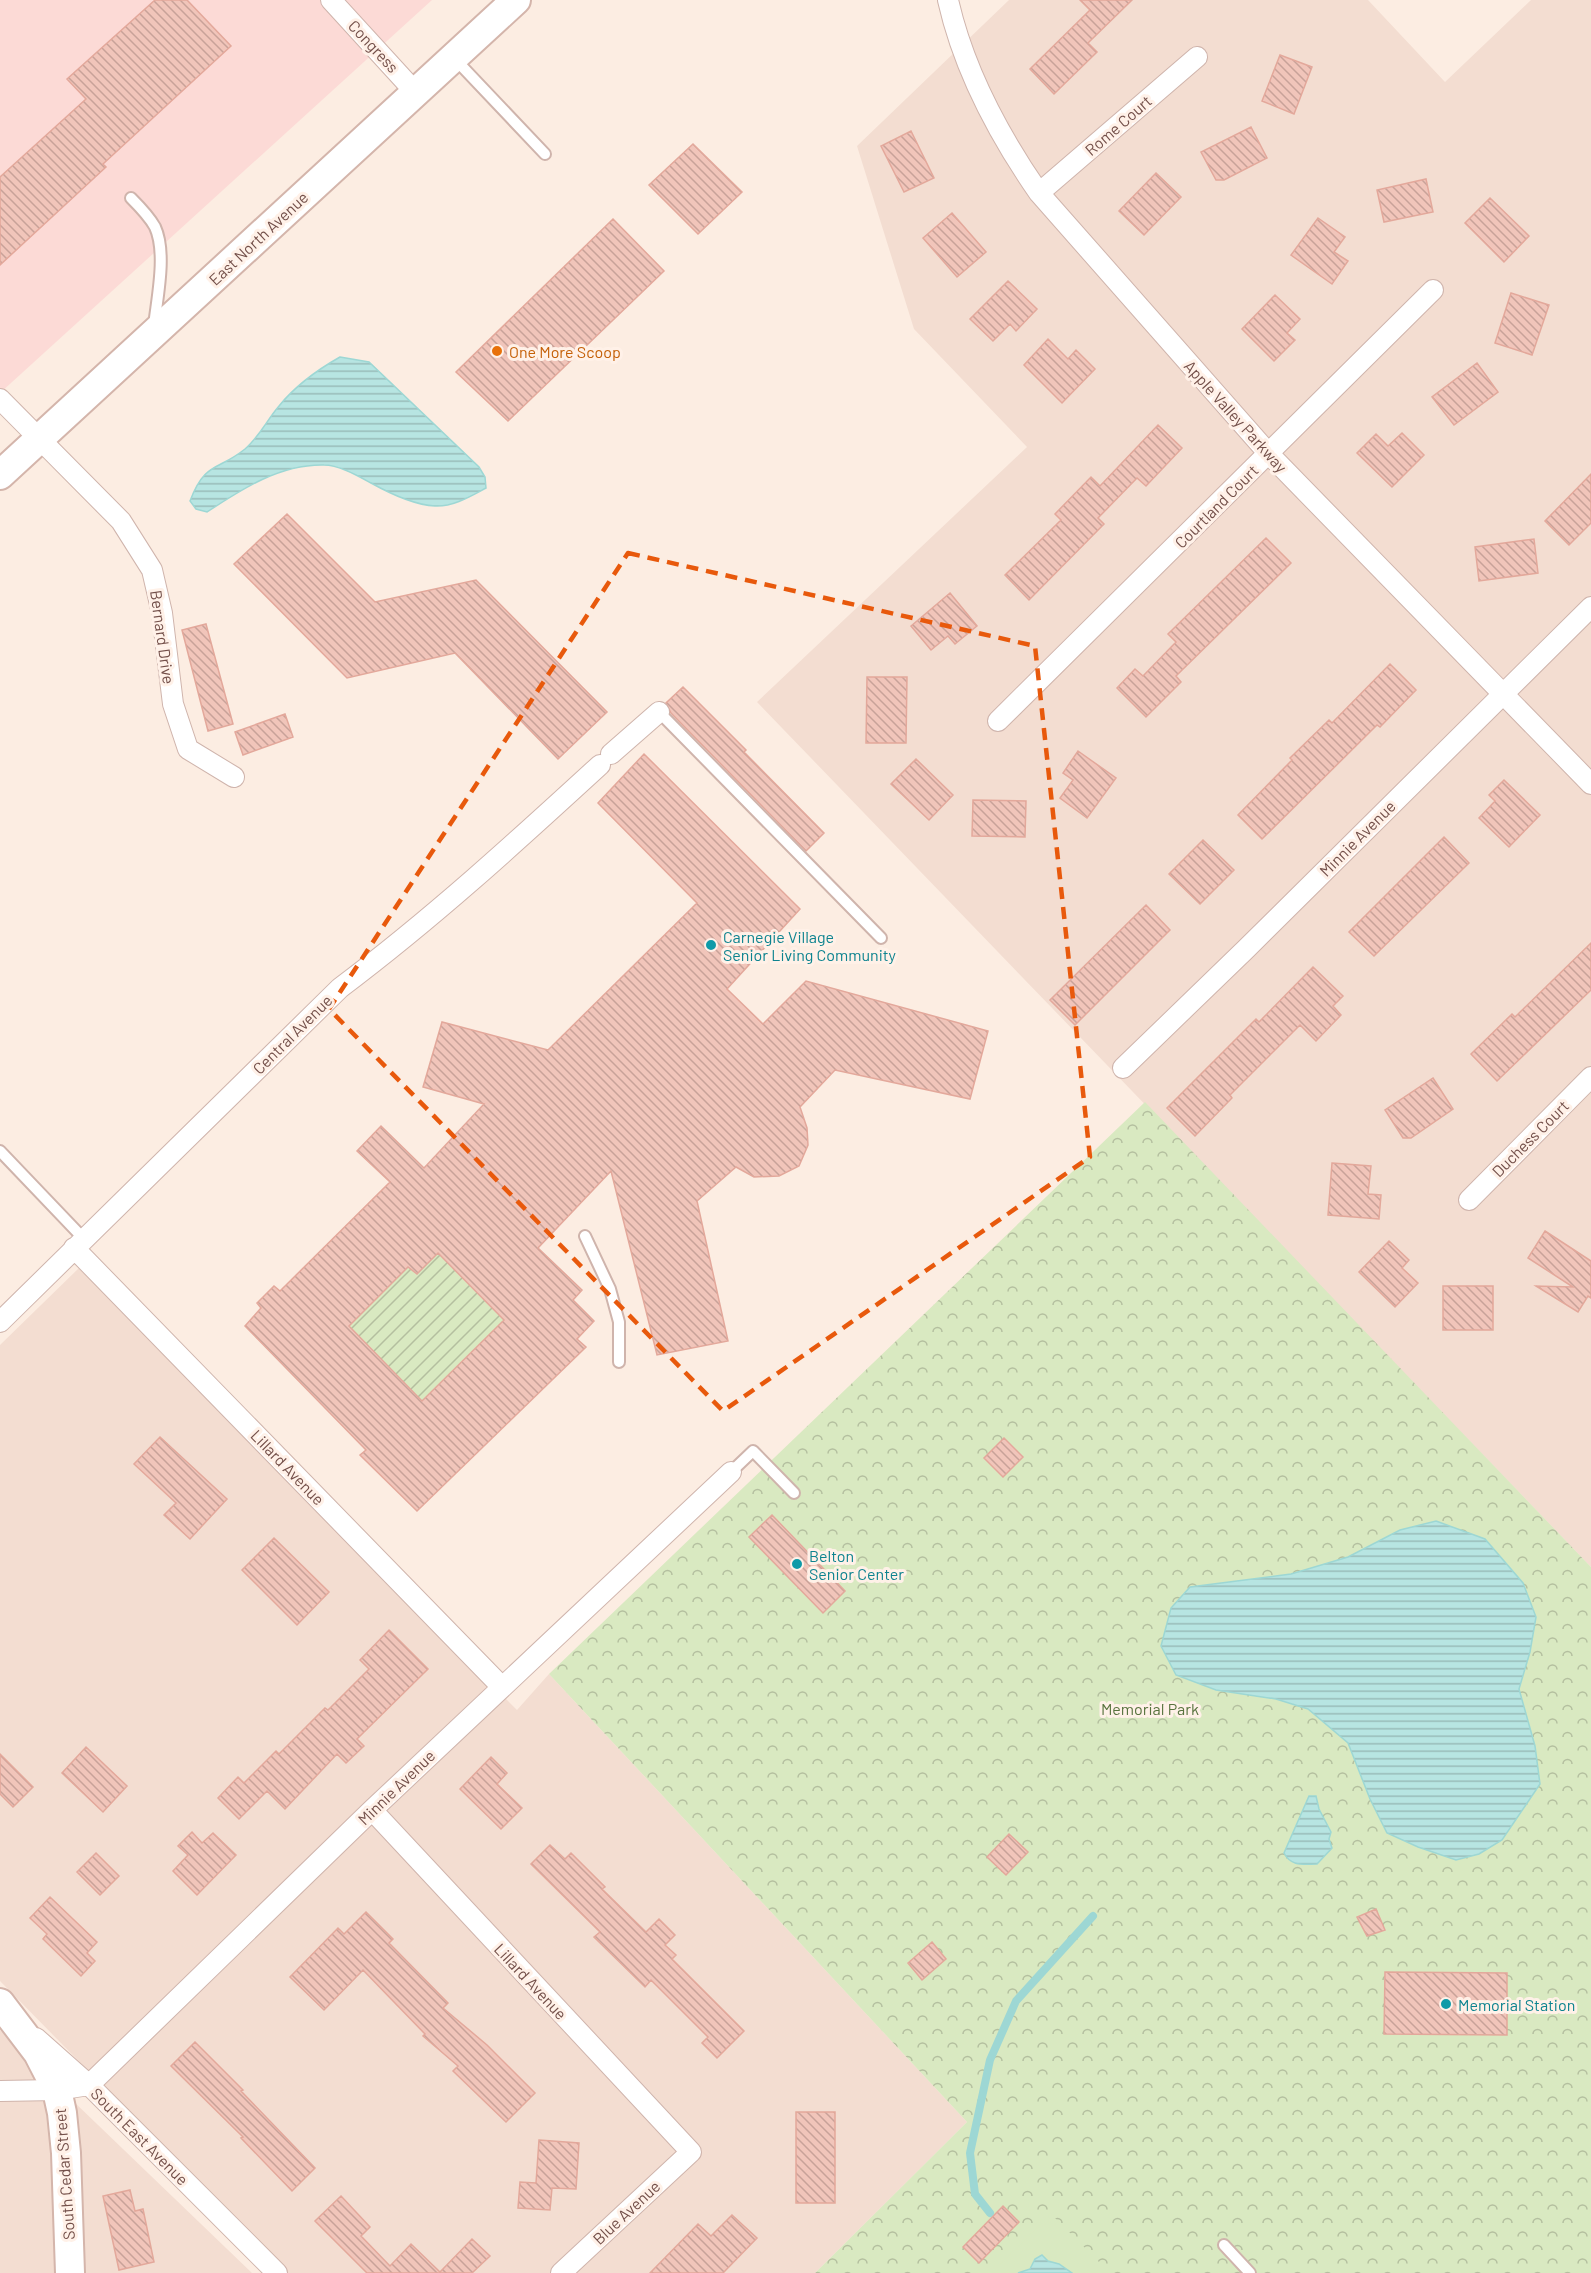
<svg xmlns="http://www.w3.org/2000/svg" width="1591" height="2273" font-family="Barlow,sans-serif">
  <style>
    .residential { fill: #f3ddd1 }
    .commercial { fill: #fcdad6 }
    .park { fill: url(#park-crowns) }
    .garden { fill: url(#garden-furrows) }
    .pitch { fill: #d9e9c1 }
    .water { fill: url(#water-rules); stroke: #9dd7d4; stroke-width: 1.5 }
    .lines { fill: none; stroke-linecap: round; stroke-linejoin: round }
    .stream { stroke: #9dd7d4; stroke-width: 8 }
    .building { fill: url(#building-back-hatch); stroke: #e3a89b; stroke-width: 1.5; fill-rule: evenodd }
    .lane-casing { stroke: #cfb4ac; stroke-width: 14 }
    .street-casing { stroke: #cfb4ac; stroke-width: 22 }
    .secondary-casing { stroke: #d4b5ab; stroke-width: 32 }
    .lane { stroke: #fff; stroke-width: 10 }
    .street { stroke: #fff; stroke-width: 20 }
    .secondary { stroke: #fff; stroke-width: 28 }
    .marked { fill: none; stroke: #e8590c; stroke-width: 4.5; stroke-dasharray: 12 8; stroke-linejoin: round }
    .food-dot { fill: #e8710a; stroke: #fff1e8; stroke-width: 2 }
    .culture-dot { fill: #0f9aa8; stroke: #fff1e8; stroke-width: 2 }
    .labels { text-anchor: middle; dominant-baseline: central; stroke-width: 6; stroke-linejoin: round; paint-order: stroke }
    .street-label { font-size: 16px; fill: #734f49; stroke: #fff1e8 }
    .food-label { font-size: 16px; fill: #c56008; stroke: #fff1e8; text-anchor: start }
    .culture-label { font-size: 16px; fill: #0d838f; stroke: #fff1e8; text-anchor: start }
    .park-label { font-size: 16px; fill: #58733e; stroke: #fff1e8 }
  </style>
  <defs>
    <pattern id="park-crowns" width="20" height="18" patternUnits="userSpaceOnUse" patternTransform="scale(1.5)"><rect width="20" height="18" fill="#d9e9c1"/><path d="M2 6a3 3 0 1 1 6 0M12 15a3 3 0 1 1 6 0" fill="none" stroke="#b4bf9f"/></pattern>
    <pattern id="garden-furrows" width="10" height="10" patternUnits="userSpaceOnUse" patternTransform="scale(1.5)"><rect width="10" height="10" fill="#d9e9c1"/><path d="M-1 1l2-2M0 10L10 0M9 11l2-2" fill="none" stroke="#b4bf9f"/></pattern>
    <pattern id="water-rules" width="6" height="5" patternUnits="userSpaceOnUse" patternTransform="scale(1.5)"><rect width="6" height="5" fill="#b7e5e2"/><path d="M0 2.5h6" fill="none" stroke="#99bcb9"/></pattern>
    <pattern id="building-back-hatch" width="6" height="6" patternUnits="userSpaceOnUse" patternTransform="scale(1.5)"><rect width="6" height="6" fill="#f1c5ba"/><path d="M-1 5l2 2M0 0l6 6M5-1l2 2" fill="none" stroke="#c8a299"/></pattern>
  </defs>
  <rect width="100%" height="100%" fill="#fcede2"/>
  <path class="residential" d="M 1009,0 L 1368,0 L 1445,82 L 1531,0 L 1591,0 L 1591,1567 L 757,702 L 1027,447 L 914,329 L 857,146 Z
    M 80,1267 L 517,1710 L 549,1674 L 967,2122 L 815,2273 L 287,2273 L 0,1981 L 0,1345 Z
    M 0,2030 L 20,2050 L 252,2273 L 0,2273 Z"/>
  <path class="commercial" d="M 0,0 L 432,0 L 0,393 Z"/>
  <path class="park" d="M 1145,1102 L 1591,1567 L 1591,2273 L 815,2273 L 967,2122 L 549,1674 Z"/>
  <path class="garden" d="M 438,1253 L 504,1320 L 422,1401 L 349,1326 L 408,1267 L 417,1274 Z"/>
  <path class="pitch" d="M 1051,2214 L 1110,2273 L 991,2273 Z"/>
  <path class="water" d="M 340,357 L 369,362 L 479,467 L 485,477 L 486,488 C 471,496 453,507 435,506 C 414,505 389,493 371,483 C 358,476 339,465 324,465 C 280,464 242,489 207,512 L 196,509 L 190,501 C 205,461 218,471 245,449 C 259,437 267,420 279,406 C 296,385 317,370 340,357 Z
    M 1436,1521 L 1485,1539 L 1523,1583 L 1536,1617 L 1530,1652 L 1519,1689 L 1535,1746 L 1540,1784 L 1502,1840 L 1479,1854 L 1456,1860 L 1418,1847 L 1387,1833 L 1370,1799 L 1348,1743 L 1308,1709 L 1276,1699 L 1216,1690 L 1176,1675 L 1161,1646 L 1171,1608 L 1190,1587 L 1291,1574 L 1348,1557 L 1400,1530 Z
    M 1309,1796 L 1316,1796 L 1319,1809 L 1331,1832 L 1329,1839 L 1332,1848 L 1317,1864 C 1304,1864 1291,1867 1284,1853 Z
    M 1042,2255 L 1048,2261 L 1059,2264 L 1072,2273 L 1018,2273 L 1030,2269 L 1035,2259 Z"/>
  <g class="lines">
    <path class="stream" d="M 990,2213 L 975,2194 L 970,2153 L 990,2060 L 1016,2001 L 1093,1916"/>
  </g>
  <path class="building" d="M 155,0 L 187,0 L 231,46 L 103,164 L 106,167 L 0,265 L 0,177 L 86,99 L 67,79 Z
    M 1080,0 L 1132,0 L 1088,43 L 1097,52 L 1054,94 L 1030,69 L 1090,10 Z
    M 1280,55 L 1312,67 L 1294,114 L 1262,101 Z
    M 1251,127 L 1267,158 L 1224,180 L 1216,180 L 1201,152 Z
    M 911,131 L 934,178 L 904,192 L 881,146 Z
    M 693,144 L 742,192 L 698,234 L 649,185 Z
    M 1156,173 L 1181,197 L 1144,235 L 1119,211 Z
    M 1426,179 L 1433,212 L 1384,222 L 1377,190 Z
    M 1490,198 L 1529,236 L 1504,262 L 1465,223 Z
    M 952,213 L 986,252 L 957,277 L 923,238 Z
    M 1318,218 L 1345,237 L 1334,252 L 1348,261 L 1332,284 L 1291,255 Z
    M 613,219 L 664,271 L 508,421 L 456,372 Z
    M 1008,281 L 1037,309 L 1016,331 L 1010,324 L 993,341 L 970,319 Z
    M 1511,293 L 1549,305 L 1532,355 L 1495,343 Z
    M 1275,295 L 1300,319 L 1287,333 L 1295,340 L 1274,361 L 1242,329 Z
    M 1048,339 L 1068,359 L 1076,350 L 1095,369 L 1062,403 L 1024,365 Z
    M 1477,363 L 1498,392 L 1454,425 L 1432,397 Z
    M 1158,425 L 1182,448 L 1146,486 L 1137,478 L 1098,518 L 1104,524 L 1029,600 L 1005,575 L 1061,520 L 1055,514 L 1091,477 L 1100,486 Z
    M 1402,433 L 1424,455 L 1392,487 L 1357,453 L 1376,434 L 1388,446 Z
    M 1591,474 L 1591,523 L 1569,545 L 1545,521 Z
    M 287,514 L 375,602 L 476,580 L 607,712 L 558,759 L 455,653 L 347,678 L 234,564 Z
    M 1266,538 L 1291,563 L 1176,676 L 1181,682 L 1146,717 L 1117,688 L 1135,669 L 1143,676 L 1176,642 L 1168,634 Z
    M 1534,539 L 1538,573 L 1479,581 L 1475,547 Z
    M 950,593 L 977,626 L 955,644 L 948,636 L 931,650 L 911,626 Z
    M 206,624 L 233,724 L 208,731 L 182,630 Z
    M 1390,664 L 1416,690 L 1380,727 L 1377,725 L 1262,839 L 1238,815 L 1292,760 L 1290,758 L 1329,720 L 1332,723 Z
    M 867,677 L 907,677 L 906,743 L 866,743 Z
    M 683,687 L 746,750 L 744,752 L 824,833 L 806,851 L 671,713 L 666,703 Z
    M 285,714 L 293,737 L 243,755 L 235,732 Z
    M 1078,751 L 1116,778 L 1087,818 L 1060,798 L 1073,780 L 1063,773 Z
    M 644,754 L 800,909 L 727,989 L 763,1024 L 806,981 L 988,1031 L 970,1099 L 835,1070 L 800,1107 L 807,1128 L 808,1145 L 799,1166 L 779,1176 L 754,1177 L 736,1167 L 697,1201 L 728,1341 L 657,1355 L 611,1171 L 538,1248 L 582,1290 L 573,1300 L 594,1321 L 577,1339 L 586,1347 L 417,1511 L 360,1455 L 366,1450 L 245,1326 L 261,1308 L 257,1303 L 274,1286 L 280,1291 L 390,1182 L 357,1151 L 381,1126 L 424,1168 L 484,1104 L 423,1087 L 442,1022 L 548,1050 L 697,903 L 598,803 ZM 438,1253 L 504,1320 L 422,1401 L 349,1326 L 408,1267 L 417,1274 Z
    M 916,759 L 953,795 L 929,820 L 891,784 Z
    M 1504,780 L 1540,815 L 1509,847 L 1479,818 L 1495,801 L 1489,795 Z
    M 973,800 L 1026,801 L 1025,837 L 972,836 Z
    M 1444,837 L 1469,863 L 1374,956 L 1349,932 Z
    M 1203,840 L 1234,870 L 1200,904 L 1169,874 Z
    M 1146,905 L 1170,930 L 1075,1025 L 1050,1000 Z
    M 1591,943 L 1591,990 L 1497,1081 L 1471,1054 L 1512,1014 L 1515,1017 Z
    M 1313,967 L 1343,996 L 1333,1006 L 1341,1015 L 1316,1041 L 1300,1025 L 1230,1095 L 1232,1098 L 1195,1136 L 1167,1108 L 1256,1019 L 1259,1022 Z
    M 1433,1078 L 1453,1109 L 1411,1138 L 1403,1138 L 1385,1110 Z
    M 1332,1163 L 1371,1166 L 1368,1194 L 1381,1195 L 1379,1219 L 1328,1215 Z
    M 1545,1231 L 1591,1261 L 1591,1298 L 1588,1296 L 1578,1312 L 1536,1286 L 1573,1287 L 1528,1258 Z
    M 1389,1241 L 1409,1260 L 1402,1268 L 1418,1283 L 1395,1307 L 1359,1272 Z
    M 1443,1286 L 1493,1286 L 1493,1330 L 1443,1330 Z
    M 160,1437 L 227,1499 L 190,1539 L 164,1515 L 176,1503 L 134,1464 Z
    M 1004,1438 L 1023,1457 L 1003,1477 L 984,1458 Z
    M 772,1515 L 845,1591 L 823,1613 L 749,1537 Z
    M 274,1538 L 329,1592 L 297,1625 L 242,1570 Z
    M 389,1630 L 428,1669 L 357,1739 L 364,1746 L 346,1763 L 337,1754 L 285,1809 L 267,1791 L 239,1819 L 218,1798 L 238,1777 L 244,1783 L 276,1751 L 279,1754 L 325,1708 L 328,1710 L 369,1669 L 360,1660 Z
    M 86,1747 L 127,1786 L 103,1812 L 62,1773 Z
    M 0,1754 L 33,1787 L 13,1807 L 0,1794 Z
    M 491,1757 L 507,1773 L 497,1784 L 522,1808 L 501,1829 L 460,1789 Z
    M 192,1832 L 202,1843 L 213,1833 L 236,1855 L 197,1895 L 173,1871 L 188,1855 L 178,1846 Z
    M 1009,1834 L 1028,1852 L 1006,1875 L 987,1857 Z
    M 550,1845 L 565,1859 L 571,1853 L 605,1887 L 602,1889 L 646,1932 L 659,1919 L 675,1935 L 665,1945 L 676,1955 L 672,1959 L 744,2031 L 717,2058 L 702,2043 L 708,2037 L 651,1980 L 645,1987 L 594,1937 L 600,1932 L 531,1864 Z
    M 96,1853 L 119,1876 L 100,1895 L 77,1872 Z
    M 50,1897 L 97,1942 L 87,1953 L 95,1961 L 81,1976 L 43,1939 L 47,1934 L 30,1918 Z
    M 1376,1909 L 1385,1930 L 1367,1936 L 1357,1917 Z
    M 366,1912 L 393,1939 L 389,1943 L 448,2003 L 443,2008 L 487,2045 L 535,2093 L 506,2122 L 453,2071 L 458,2066 L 423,2036 L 425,2034 L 363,1970 L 324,2010 L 290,1977 L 338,1928 L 344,1934 Z
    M 932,1942 L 946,1959 L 922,1980 L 908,1963 Z
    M 1385,1972 L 1507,1973 L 1507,2035 L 1384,2034 Z
    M 195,2042 L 243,2090 L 241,2091 L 315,2168 L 292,2191 L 241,2138 L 243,2137 L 171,2066 Z
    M 796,2112 L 835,2112 L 835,2203 L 796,2203 Z
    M 539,2140 L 579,2143 L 576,2189 L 552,2188 L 550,2210 L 518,2208 L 520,2182 L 536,2183 Z
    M 130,2190 L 135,2211 L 143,2209 L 154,2262 L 119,2270 L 103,2196 Z
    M 341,2196 L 370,2227 L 361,2236 L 390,2266 L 411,2244 L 440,2272 L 472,2239 L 490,2256 L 472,2273 L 367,2273 L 315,2221 Z
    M 1003,2206 L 1019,2222 L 979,2263 L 963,2247 Z
    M 732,2215 L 757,2238 L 723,2273 L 650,2273 L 698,2224 L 711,2236 Z"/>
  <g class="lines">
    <g class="lane-casing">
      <path id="lane" d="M 454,58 L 545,154
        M 131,198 C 140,207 149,216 155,227 C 167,253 157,298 154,326
        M 659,712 L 881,938
        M 0,1151 L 84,1239
        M 585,1236 L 610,1289 L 619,1322 L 619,1362
        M 731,1472 L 753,1451 L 794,1493
        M 1224,2245 L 1250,2273"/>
    </g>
    <g class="street-casing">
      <path id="street" d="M 331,0 L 416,93
        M 948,0 C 964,71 998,134 1039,193 L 1269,454 L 1591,784
        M 1039,193 L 1197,57
        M 0,399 L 121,521 L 152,570 L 162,613 L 173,704 L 188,749 L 234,777
        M 998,721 L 1433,290
        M 611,754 L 659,712
        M 1123,1068 L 1246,949 L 1591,607
        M 1469,1200 L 1591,1077
        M 74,1248 L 502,1687
        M 0,1322 L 340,988 C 433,918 515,843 600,765
        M 372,1810 L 691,2152 L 561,2273
        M 36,2038 L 89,2085 L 277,2273
        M 0,2091 L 57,2090 L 89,2085 L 372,1810 L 731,1472"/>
    </g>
    <g class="secondary-casing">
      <path id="secondary" d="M 0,475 L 516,0
        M 0,2003 L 38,2053 L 57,2090 L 62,2113 L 66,2153 L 70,2273"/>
    </g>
    <use href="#lane" class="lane"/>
    <use href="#street" class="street"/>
    <use href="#secondary" class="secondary"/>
  </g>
  <path class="marked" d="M 628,553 L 1035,646 L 1090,1157 L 723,1411 L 329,1009 Z"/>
  <circle class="food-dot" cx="497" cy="351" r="6"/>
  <g class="culture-dot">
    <circle cx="711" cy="945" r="6"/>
    <circle cx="797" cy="1564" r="6"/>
    <circle cx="1446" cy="2004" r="6"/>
  </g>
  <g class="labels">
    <g class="street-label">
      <text transform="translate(374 46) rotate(47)">Congress</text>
      <text transform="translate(1118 125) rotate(-41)">Rome Court</text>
      <text transform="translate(258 238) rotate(-43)">East North Avenue</text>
      <text transform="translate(1236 416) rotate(48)">Apple Valley Parkway</text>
      <text transform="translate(1216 506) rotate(-45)">Courtland Court</text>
      <text transform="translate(163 637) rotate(82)">Bernard Drive</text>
      <text transform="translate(1357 838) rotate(-45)">Minnie Avenue</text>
      <text transform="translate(292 1034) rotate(-45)">Central Avenue</text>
      <text transform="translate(1530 1138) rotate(-45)">Duchess Court</text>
      <text transform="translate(288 1467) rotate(46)">Lillard Avenue</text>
      <text transform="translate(396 1787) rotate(-44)">Minnie Avenue</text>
      <text transform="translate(531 1981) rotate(47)">Lillard Avenue</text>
      <text transform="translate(140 2136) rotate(45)">South East Avenue</text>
      <text transform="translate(64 2174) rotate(-94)">South Cedar Street</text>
      <text transform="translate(626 2212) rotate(-43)">Blue Avenue</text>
    </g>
    <g class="food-label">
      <text x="509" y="351">One More Scoop</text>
    </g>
    <g class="culture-label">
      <text x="723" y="936">Carnegie Village<tspan x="723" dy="18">Senior Living Community</tspan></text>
      <text x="809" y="1555">Belton<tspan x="809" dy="18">Senior Center</tspan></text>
      <text x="1458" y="2004">Memorial Station</text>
    </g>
    <g class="park-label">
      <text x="1150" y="1708">Memorial Park</text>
    </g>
  </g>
</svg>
